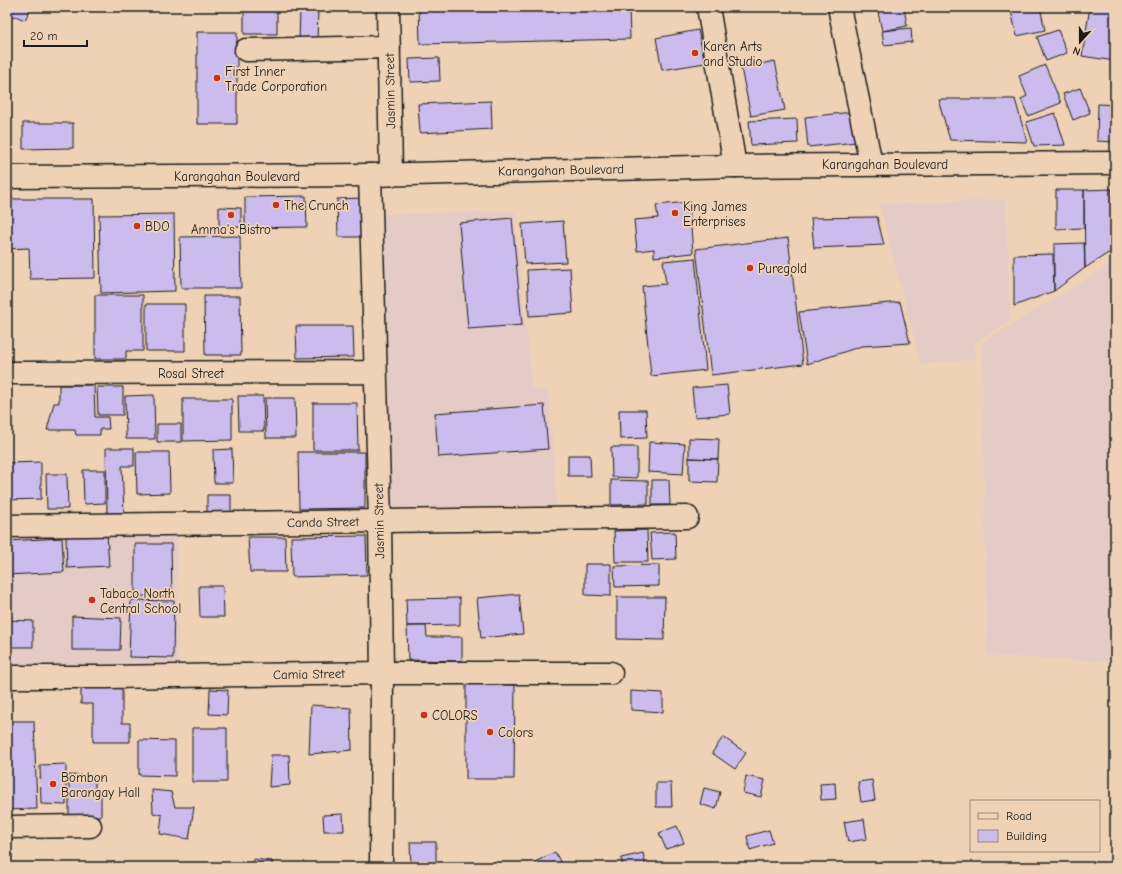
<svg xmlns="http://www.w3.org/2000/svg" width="1122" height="874" font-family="'Comic Neue',sans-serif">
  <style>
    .built { fill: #e4cbc6 }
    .building { fill: #cbbced; stroke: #1c1c1c }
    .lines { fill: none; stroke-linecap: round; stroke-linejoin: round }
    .minor-casing { stroke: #1c1c1c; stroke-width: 25 }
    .major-casing { stroke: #1c1c1c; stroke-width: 25 }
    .minor { stroke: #efd2b5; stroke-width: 22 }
    .major { stroke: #efd2b5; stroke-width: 22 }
    .poi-dot { fill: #c8321e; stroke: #efd2b5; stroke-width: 1.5 }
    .labels { text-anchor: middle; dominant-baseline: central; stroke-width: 3.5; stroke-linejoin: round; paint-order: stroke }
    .poi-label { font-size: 13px; fill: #1c1c1c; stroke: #efd2b5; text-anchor: start }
    .street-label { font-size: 13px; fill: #1c1c1c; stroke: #efd2b5 }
  </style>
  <rect width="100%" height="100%" fill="#efd2b5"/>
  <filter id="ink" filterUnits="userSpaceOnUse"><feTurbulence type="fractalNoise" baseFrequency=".025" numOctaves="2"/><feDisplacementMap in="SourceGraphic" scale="8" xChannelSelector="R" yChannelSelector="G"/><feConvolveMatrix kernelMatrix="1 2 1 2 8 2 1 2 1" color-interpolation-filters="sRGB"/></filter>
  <g filter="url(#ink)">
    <path class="built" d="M 1006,200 L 1010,321 L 974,342 L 975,359 L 921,365 L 879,204 Z
      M 515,211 L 532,389 L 548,389 L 557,505 L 392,508 L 383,214 Z
      M 1115,261 L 1115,662 L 987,656 L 982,343 Z
      M 177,527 L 178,670 L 7,670 L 7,529 Z"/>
    <path class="building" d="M 7,7 L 31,7 L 25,20 L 15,16 L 7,20 Z
      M 244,7 L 277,7 L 277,34 L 244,34 Z
      M 419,7 L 629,7 L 630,39 L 420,44 Z
      M 877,7 L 904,7 L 907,26 L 882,31 Z
      M 1010,7 L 1040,7 L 1045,30 L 1017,36 Z
      M 1090,7 L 1115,7 L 1115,61 L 1082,56 Z
      M 300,9 L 318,9 L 317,41 L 299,41 Z
      M 911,28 L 912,42 L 884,45 L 882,31 Z
      M 698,30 L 705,63 L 662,70 L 656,38 Z
      M 1058,30 L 1067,53 L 1046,61 L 1037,37 Z
      M 197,32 L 237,32 L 237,124 L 197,124 Z
      M 439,58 L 440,81 L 410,82 L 409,59 Z
      M 775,61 L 785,110 L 751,116 L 741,68 Z
      M 1045,65 L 1061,103 L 1028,116 L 1021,99 L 1027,96 L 1019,76 Z
      M 1080,88 L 1090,113 L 1073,120 L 1063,94 Z
      M 938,99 L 1015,99 L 1027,142 L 950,140 Z
      M 491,101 L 492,129 L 420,133 L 418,104 Z
      M 1098,104 L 1115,105 L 1115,142 L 1097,141 Z
      M 853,112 L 856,142 L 808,147 L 805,117 Z
      M 1055,113 L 1065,145 L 1034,146 L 1026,122 Z
      M 797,119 L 798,143 L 751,145 L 749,121 Z
      M 23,123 L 73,123 L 73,148 L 23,149 Z
      M 1112,189 L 1115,189 L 1115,249 L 1113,250 Z
      M 1112,189 L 1113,250 L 1085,268 L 1084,190 Z
      M 1056,190 L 1084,190 L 1084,228 L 1056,229 Z
      M 306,196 L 307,227 L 245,228 L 245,197 Z
      M 363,198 L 364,237 L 338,237 L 337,199 Z
      M 7,199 L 94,199 L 95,278 L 30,279 L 29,248 L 7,249 Z
      M 689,202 L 693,253 L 654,257 L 654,249 L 637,251 L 634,220 L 658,218 L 656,205 Z
      M 219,207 L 241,208 L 241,227 L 219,227 Z
      M 174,214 L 175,291 L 101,293 L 99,215 Z
      M 877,217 L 884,245 L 814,248 L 811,218 Z
      M 512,218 L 522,325 L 468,329 L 459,223 Z
      M 563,221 L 566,262 L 525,264 L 522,224 Z
      M 240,236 L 241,288 L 181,288 L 180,237 Z
      M 788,238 L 803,364 L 711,375 L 696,249 Z
      M 1084,243 L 1085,268 L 1054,291 L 1054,244 Z
      M 1053,254 L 1054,291 L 1014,306 L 1014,255 Z
      M 695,258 L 706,370 L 651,376 L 642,286 L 666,284 L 663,261 Z
      M 570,268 L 573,313 L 529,316 L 527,270 Z
      M 95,295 L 143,295 L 143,351 L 126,351 L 126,359 L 95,359 Z
      M 204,296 L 240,296 L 241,355 L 205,355 Z
      M 900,302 L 910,343 L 862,346 L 807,364 L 799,312 Z
      M 146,304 L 185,304 L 185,351 L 146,351 Z
      M 296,326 L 353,326 L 354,357 L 297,358 Z
      M 59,385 L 94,385 L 95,417 L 108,417 L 109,429 L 100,429 L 100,435 L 76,435 L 75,430 L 47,430 L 54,403 L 59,403 Z
      M 727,385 L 730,414 L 695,417 L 692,388 Z
      M 97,387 L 123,387 L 123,415 L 98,415 Z
      M 154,395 L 155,439 L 126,439 L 125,396 Z
      M 238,396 L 263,396 L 264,431 L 239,431 Z
      M 265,398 L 295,398 L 296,438 L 266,438 Z
      M 183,399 L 232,399 L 232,440 L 183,441 Z
      M 313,403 L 357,403 L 358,450 L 313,450 Z
      M 544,405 L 548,449 L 438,457 L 435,413 Z
      M 619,410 L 646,410 L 647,438 L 620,439 Z
      M 157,424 L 181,424 L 181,442 L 157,442 Z
      M 689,438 L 719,439 L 718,459 L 689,458 Z
      M 649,442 L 685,444 L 683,474 L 648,472 Z
      M 611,447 L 637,447 L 637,478 L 612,477 Z
      M 106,448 L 134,448 L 134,466 L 122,466 L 124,513 L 107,513 Z
      M 232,449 L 233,483 L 214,483 L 213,450 Z
      M 136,452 L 169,452 L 170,493 L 137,494 Z
      M 298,452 L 365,452 L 365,508 L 299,509 Z
      M 568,455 L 590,455 L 591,476 L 568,476 Z
      M 689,458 L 718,459 L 717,482 L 689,481 Z
      M 41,462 L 41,499 L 7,500 L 7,463 Z
      M 83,470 L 105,470 L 105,503 L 84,504 Z
      M 46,474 L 67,474 L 68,509 L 47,509 Z
      M 611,480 L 648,481 L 648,504 L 611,505 Z
      M 652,480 L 669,480 L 670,505 L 652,505 Z
      M 207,495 L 231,495 L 231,512 L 207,512 Z
      M 647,530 L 648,562 L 615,562 L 614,531 Z
      M 675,532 L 676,559 L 652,560 L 650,533 Z
      M 107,534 L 109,566 L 67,568 L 66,537 Z
      M 366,536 L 367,575 L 292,577 L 291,537 Z
      M 248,537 L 285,537 L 286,572 L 250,572 Z
      M 62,538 L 64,572 L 7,575 L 7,541 Z
      M 135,544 L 171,544 L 172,596 L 135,596 Z
      M 585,564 L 611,564 L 611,596 L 585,595 Z
      M 659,565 L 659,586 L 615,587 L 614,566 Z
      M 199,586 L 223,586 L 224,617 L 200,617 Z
      M 519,594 L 523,634 L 481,638 L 477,598 Z
      M 617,597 L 665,597 L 664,640 L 617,639 Z
      M 460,598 L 460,625 L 407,626 L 406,599 Z
      M 131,600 L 174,601 L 173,658 L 129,657 Z
      M 72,616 L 121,618 L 120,650 L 72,650 Z
      M 7,620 L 33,621 L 33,647 L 7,647 Z
      M 407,626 L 426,626 L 427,637 L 462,637 L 462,661 L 408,660 Z
      M 466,684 L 515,685 L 514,779 L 466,779 Z
      M 81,688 L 122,688 L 122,723 L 130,723 L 130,742 L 93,742 L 93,704 L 81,704 Z
      M 210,689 L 228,690 L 227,715 L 209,714 Z
      M 631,691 L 663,693 L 663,712 L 631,710 Z
      M 311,705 L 351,708 L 352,750 L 309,754 Z
      M 7,721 L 34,721 L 37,809 L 7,810 Z
      M 192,728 L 227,728 L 227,782 L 192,782 Z
      M 723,737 L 746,753 L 735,769 L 712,753 Z
      M 139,740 L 175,741 L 175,776 L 139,775 Z
      M 271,755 L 289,755 L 290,785 L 269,787 Z
      M 66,764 L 66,805 L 41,804 L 40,765 Z
      M 69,775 L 95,776 L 95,795 L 101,795 L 101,816 L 69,815 Z
      M 746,776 L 765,780 L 761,797 L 743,793 Z
      M 872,780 L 875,800 L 861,802 L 858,782 Z
      M 656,783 L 671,783 L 672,807 L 656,807 Z
      M 835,783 L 836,799 L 821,800 L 820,784 Z
      M 704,788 L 720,792 L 716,809 L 700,804 Z
      M 152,790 L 171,792 L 175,807 L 194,807 L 189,839 L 160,834 L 162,815 L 153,813 Z
      M 343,814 L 344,831 L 324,831 L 323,815 Z
      M 864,819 L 867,839 L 848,842 L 844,822 Z
      M 677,826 L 684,843 L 666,849 L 659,833 Z
      M 769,830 L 773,843 L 750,850 L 747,836 Z
      M 410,842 L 436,842 L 436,867 L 411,867 Z
      M 555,852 L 563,867 L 537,867 L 535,862 Z
      M 643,853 L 646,867 L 623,867 L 621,858 Z
      M 253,859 L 272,861 L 272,867 L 252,867 Z"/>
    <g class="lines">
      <g class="minor-casing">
        <path id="minor" d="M 388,7 L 391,174
          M 708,7 L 735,166
          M 839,7 L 871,164
          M 246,50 L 389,47
          M 370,175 L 380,521 L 382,673 L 381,867
          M 7,373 L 375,372
          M 7,526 L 687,517
          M 7,677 L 106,677 L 382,673 L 611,673
          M 7,827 L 90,826"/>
      </g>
      <g class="major-casing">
        <path id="major" d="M 7,177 L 370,175 L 735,166 L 1115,163"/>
      </g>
      <use href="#minor" class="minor"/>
      <use href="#major" class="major"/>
    </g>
  </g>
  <g class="poi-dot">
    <circle cx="695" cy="53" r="4"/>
    <circle cx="217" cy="78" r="4"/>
    <circle cx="276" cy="205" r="4"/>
    <circle cx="675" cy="213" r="4"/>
    <circle cx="231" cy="215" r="4"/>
    <circle cx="137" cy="226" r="4"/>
    <circle cx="750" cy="268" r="4"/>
    <circle cx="92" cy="600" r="4"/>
    <circle cx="424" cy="715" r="4"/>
    <circle cx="490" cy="732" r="4"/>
    <circle cx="53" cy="784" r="4"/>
  </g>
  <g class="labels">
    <g class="poi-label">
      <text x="703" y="46">Karen Arts<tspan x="703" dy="15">and Studio</tspan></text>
      <text x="225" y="71">First Inner<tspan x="225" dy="15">Trade Corporation</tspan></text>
      <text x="284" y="205">The Crunch</text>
      <text x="683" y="206">King James<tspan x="683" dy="15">Enterprises</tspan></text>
      <text x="145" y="226">BDO</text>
      <text x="231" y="229" text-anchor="middle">Amma's Bistro</text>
      <text x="758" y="268">Puregold</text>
      <text x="100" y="593">Tabaco North<tspan x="100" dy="15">Central School</tspan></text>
      <text x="432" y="715">COLORS</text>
      <text x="498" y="732">Colors</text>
      <text x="61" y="777">Bombon<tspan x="61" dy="15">Barangay Hall</tspan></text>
    </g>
    <g class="street-label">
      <text transform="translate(390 91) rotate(-91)">Jasmin Street</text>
      <text x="885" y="164">Karangahan Boulevard</text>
      <text transform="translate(561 170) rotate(-1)">Karangahan Boulevard</text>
      <text x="237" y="176">Karangahan Boulevard</text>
      <text x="191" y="373">Rosal Street</text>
      <text transform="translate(379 521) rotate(-91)">Jasmin Street</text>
      <text transform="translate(323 522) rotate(-1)">Canda Street</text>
      <text transform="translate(309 674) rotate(-1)">Camia Street</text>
    </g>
  </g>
  <rect width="1122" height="874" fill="none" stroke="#efd2b5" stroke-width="24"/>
  <rect x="12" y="12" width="1098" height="850" fill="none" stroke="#1c1c1c" stroke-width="1.5" filter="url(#ink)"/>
  <rect x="970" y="800" width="130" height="52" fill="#efd2b5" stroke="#9b8978"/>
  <rect x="978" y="813" width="20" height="6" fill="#efd2b5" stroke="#9b8978"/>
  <text x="1006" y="820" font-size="12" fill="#1c1c1c">Road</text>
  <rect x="978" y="830" width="20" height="12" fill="#cbbced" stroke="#9b8978"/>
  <text x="1006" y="840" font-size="12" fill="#1c1c1c">Building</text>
  <g transform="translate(1080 42) rotate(201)" stroke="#efd2b5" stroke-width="3" paint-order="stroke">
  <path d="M0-3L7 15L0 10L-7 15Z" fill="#1c1c1c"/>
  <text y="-6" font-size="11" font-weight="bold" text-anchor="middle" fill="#1c1c1c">N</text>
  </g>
  <path d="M24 40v6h63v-6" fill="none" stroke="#1c1c1c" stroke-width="2"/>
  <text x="30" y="40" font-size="12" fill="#1c1c1c" stroke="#efd2b5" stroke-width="3" paint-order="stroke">20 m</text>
</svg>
